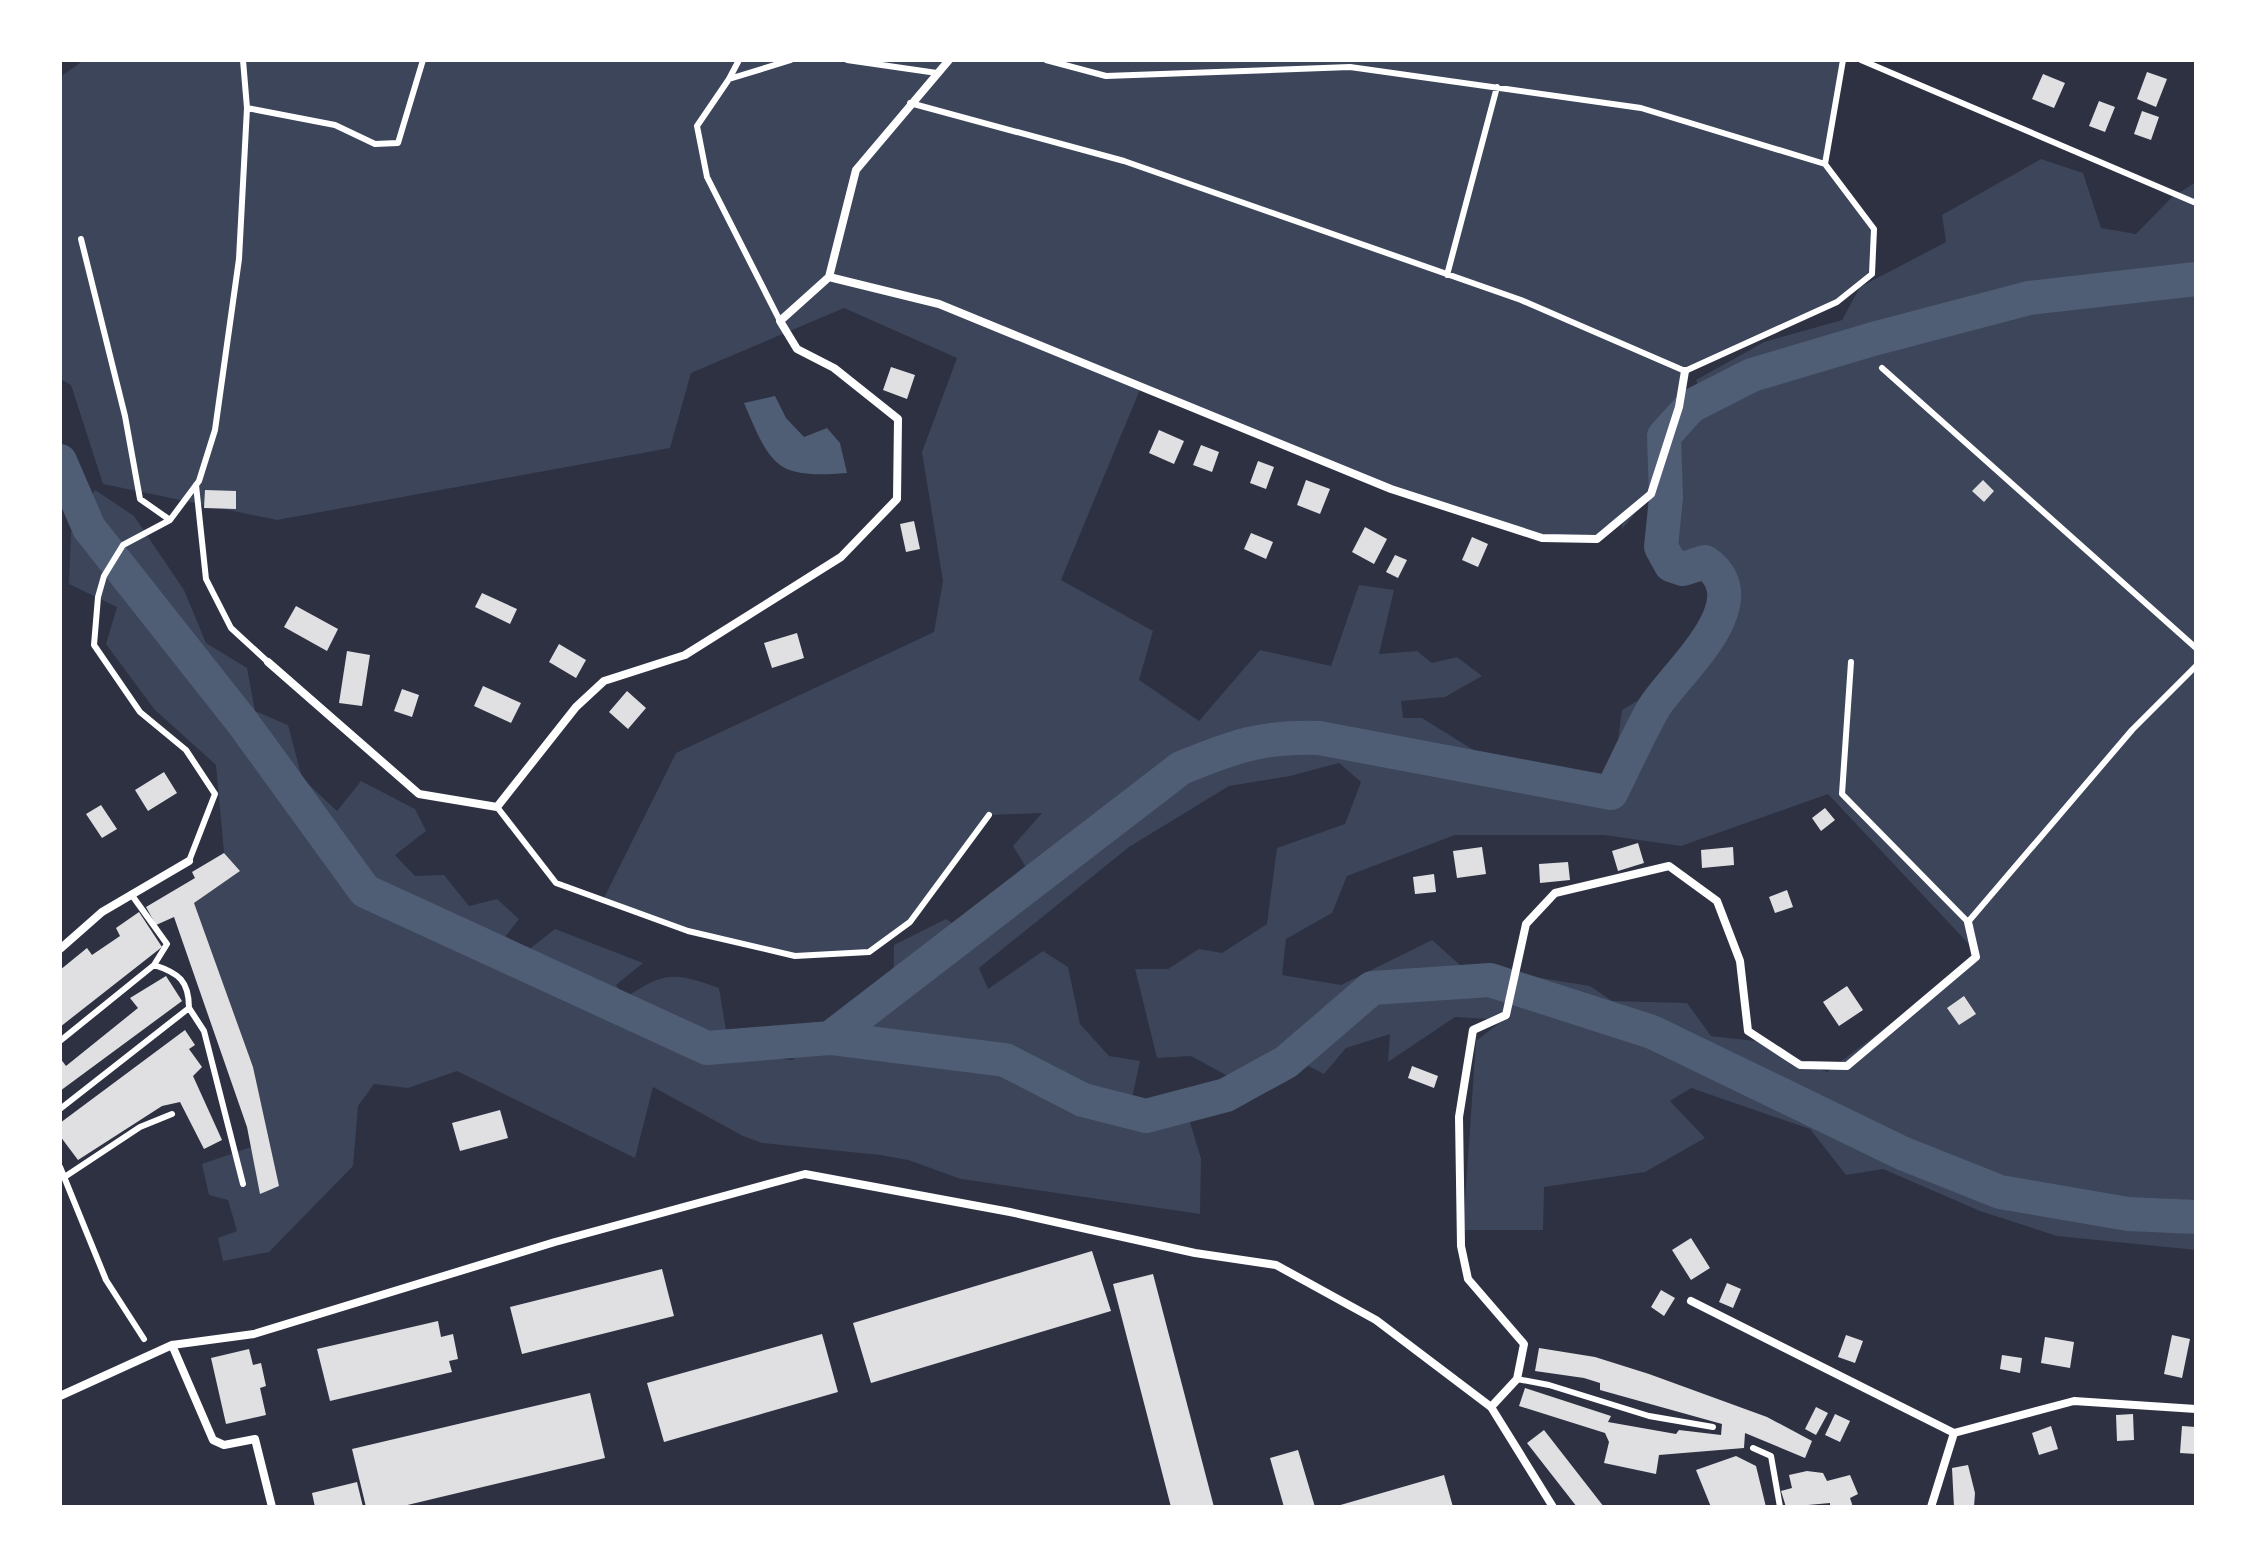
<svg xmlns="http://www.w3.org/2000/svg" width="2256" height="1567" font-family="'PT Serif',serif">
  <style>
    .green { fill: #3c4559; fill-rule: evenodd }
    .water { fill: #4f5d75 }
    .lines { fill: none; stroke-linecap: round; stroke-linejoin: round }
    .river { stroke: #4f5d75; stroke-width: 34 }
    .building { fill: #e0e0e3 }
    .service { stroke: #fff; stroke-width: 6 }
    .minor { stroke: #fff; stroke-width: 8 }
  </style>
  <rect width="100%" height="100%" fill="#2d3142"/>
  <path class="green" d="M 84,60 L 1843,60 L 1825,164 L 1874,229 L 1872,274 L 1837,302 L 1686,371 L 1677,418 L 1703,400 L 1696,380 L 1764,342 L 1842,320 L 1860,287 L 1946,242 L 1942,215 L 2041,159 L 2083,173 L 2101,228 L 2136,234 L 2171,198 L 2196,182 L 2196,1250 L 2057,1236 L 1980,1211 L 1883,1169 L 1846,1175 L 1810,1129 L 1691,1088 L 1670,1101 L 1705,1138 L 1645,1172 L 1544,1187 L 1543,1230 L 1463,1230 L 1476,1041 L 1503,1020 L 1455,1017 L 1388,1062 L 1390,1034 L 1346,1048 L 1324,1074 L 1289,1056 L 1248,1087 L 1191,1056 L 1157,1058 L 1135,969 L 1168,969 L 1199,949 L 1222,953 L 1267,924 L 1277,848 L 1345,824 L 1361,782 L 1339,763 L 1290,776 L 1229,786 L 1129,847 L 979,968 L 988,989 L 1043,951 L 1068,967 L 1080,1024 L 1109,1056 L 1140,1061 L 1131,1103 L 1187,1112 L 1201,1159 L 1200,1214 L 961,1179 L 908,1160 L 880,1155 L 762,1143 L 743,1136 L 653,1087 L 635,1158 L 457,1071 L 408,1088 L 374,1084 L 358,1106 L 353,1166 L 269,1252 L 223,1261 L 218,1238 L 237,1231 L 228,1200 L 209,1195 L 202,1164 L 251,1147 L 261,1193 L 279,1186 L 253,1067 L 194,903 L 240,871 L 224,853 L 216,765 L 154,709 L 106,644 L 117,607 L 69,584 L 71,532 L 95,490 L 134,516 L 184,590 L 206,643 L 247,668 L 255,711 L 288,725 L 302,778 L 337,811 L 361,781 L 415,809 L 426,831 L 395,855 L 415,876 L 444,875 L 469,906 L 497,899 L 519,919 L 497,947 L 509,965 L 555,929 L 643,963 L 616,985 L 625,998 C 665,971 674,972 719,988 L 730,1054 L 792,1060 L 893,995 L 894,945 L 946,919 L 968,935 L 1041,892 L 1013,846 L 1042,813 L 988,815 L 910,922 L 869,952 L 795,956 L 688,931 L 603,900 L 676,753 L 934,632 L 943,581 L 922,452 L 957,358 L 844,308 L 691,373 L 670,448 L 277,520 L 103,484 L 71,385 L 60,379 L 60,77 ZM 1141,387 L 1391,489 L 1542,538 L 1597,539 L 1623,518 L 1622,529 L 1650,495 L 1678,551 L 1710,588 L 1692,668 L 1622,710 L 1611,792 L 1538,790 L 1422,718 L 1403,718 L 1401,701 L 1445,697 L 1482,676 L 1457,657 L 1432,663 L 1417,651 L 1379,654 L 1394,590 L 1359,585 L 1331,666 L 1260,650 L 1199,721 L 1139,680 L 1153,631 L 1061,580 ZM 1828,794 L 1980,956 L 1827,1072 L 1764,1042 L 1711,1036 L 1687,1003 L 1612,1001 L 1590,986 L 1460,965 L 1432,940 L 1341,985 L 1282,975 L 1286,939 L 1332,913 L 1347,876 L 1455,835 L 1604,835 L 1681,846 Z"/>
  <path class="water" d="M 775,396 L 786,418 L 804,437 L 827,428 L 840,443 L 847,473 C 775,479 771,466 744,403 Z"/>
  <g class="lines">
    <path class="river" d="M 60,461 L 89,528 L 243,723 L 365,891 L 707,1048 L 830,1038 L 1181,768 C 1233,747 1261,736 1319,738 L 1611,793 C 1625,765 1638,736 1653,709 C 1673,675 1763,602 1705,562 L 1683,569 L 1671,565 L 1661,547 L 1666,498 L 1664,436 L 1691,406 L 1752,375 L 1873,339 L 2029,298 L 2196,279
      M 830,1038 L 1005,1060 L 1083,1100 L 1146,1116 L 1226,1095 L 1286,1062 L 1372,988 L 1490,980 L 1652,1032 L 1902,1153 L 2000,1192 L 2128,1214 L 2196,1217"/>
  </g>
  <path class="building" d="M 2147,72 L 2167,79 L 2156,107 L 2137,99 Z
    M 2043,74 L 2065,83 L 2054,108 L 2032,99 Z
    M 2099,101 L 2115,107 L 2105,132 L 2089,126 Z
    M 2142,111 L 2159,117 L 2151,140 L 2134,134 Z
    M 891,367 L 915,375 L 907,399 L 883,390 Z
    M 1159,430 L 1184,441 L 1174,464 L 1149,453 Z
    M 1201,445 L 1219,452 L 1212,472 L 1193,465 Z
    M 1258,461 L 1274,467 L 1266,489 L 1250,483 Z
    M 1306,480 L 1330,489 L 1320,514 L 1297,505 Z
    M 1983,480 L 1994,491 L 1984,502 L 1972,491 Z
    M 205,490 L 236,491 L 236,509 L 204,508 Z
    M 914,521 L 920,549 L 906,552 L 900,524 Z
    M 1365,527 L 1387,539 L 1374,564 L 1352,552 Z
    M 1251,533 L 1273,542 L 1266,559 L 1244,549 Z
    M 1472,537 L 1488,544 L 1478,567 L 1462,560 Z
    M 1395,555 L 1407,560 L 1398,578 L 1386,572 Z
    M 482,593 L 517,609 L 510,624 L 475,607 Z
    M 296,606 L 338,629 L 327,651 L 284,627 Z
    M 797,633 L 804,658 L 772,668 L 764,643 Z
    M 559,644 L 586,660 L 576,678 L 549,662 Z
    M 347,651 L 370,655 L 362,706 L 339,703 Z
    M 483,686 L 521,703 L 511,723 L 474,706 Z
    M 402,689 L 419,695 L 412,717 L 394,711 Z
    M 627,691 L 646,708 L 628,729 L 609,712 Z
    M 164,772 L 177,793 L 148,811 L 135,790 Z
    M 101,805 L 117,829 L 102,838 L 86,814 Z
    M 1825,808 L 1835,820 L 1821,831 L 1812,818 Z
    M 1638,843 L 1644,863 L 1618,871 L 1612,851 Z
    M 1482,847 L 1486,874 L 1457,878 L 1453,851 Z
    M 1733,847 L 1734,865 L 1702,868 L 1701,850 Z
    M 224,853 L 240,871 L 194,903 L 253,1067 L 279,1186 L 260,1194 L 247,1127 L 174,917 L 156,925 L 146,907 L 195,878 L 192,872 Z
    M 1568,862 L 1570,880 L 1540,883 L 1539,864 Z
    M 1434,874 L 1436,892 L 1415,894 L 1413,877 Z
    M 1787,890 L 1793,907 L 1775,913 L 1769,897 Z
    M 139,912 L 162,947 L 60,1027 L 60,970 L 87,948 L 92,955 L 120,936 L 116,928 Z
    M 166,976 L 182,1001 L 60,1091 L 60,1058 L 66,1066 L 138,1008 L 130,998 Z
    M 1847,986 L 1863,1010 L 1839,1026 L 1823,1002 Z
    M 1964,996 L 1976,1014 L 1959,1025 L 1947,1008 Z
    M 185,1030 L 195,1045 L 189,1049 L 202,1067 L 193,1076 L 222,1140 L 204,1149 L 180,1102 L 162,1106 L 78,1160 L 60,1136 L 60,1123 Z
    M 1412,1066 L 1438,1076 L 1434,1088 L 1408,1078 Z
    M 500,1110 L 508,1138 L 460,1151 L 452,1123 Z
    M 1691,1238 L 1710,1268 L 1691,1280 L 1672,1250 Z
    M 1092,1251 L 1111,1311 L 871,1383 L 853,1323 Z
    M 662,1269 L 674,1316 L 522,1354 L 510,1307 Z
    M 1153,1274 L 1214,1507 L 1171,1507 L 1113,1284 Z
    M 1727,1283 L 1741,1289 L 1733,1308 L 1719,1302 Z
    M 1661,1290 L 1675,1298 L 1664,1316 L 1651,1307 Z
    M 438,1321 L 441,1337 L 453,1334 L 458,1359 L 449,1361 L 452,1372 L 330,1401 L 317,1349 Z
    M 822,1334 L 838,1392 L 664,1442 L 647,1383 Z
    M 1846,1335 L 1863,1341 L 1855,1363 L 1838,1357 Z
    M 2172,1335 L 2190,1339 L 2182,1378 L 2164,1374 Z
    M 2045,1337 L 2074,1342 L 2070,1368 L 2041,1363 Z
    M 1539,1348 L 1595,1357 L 1649,1374 L 1767,1417 L 1812,1441 L 1805,1458 L 1745,1433 L 1744,1448 L 1659,1455 L 1656,1474 L 1604,1463 L 1609,1442 L 1605,1433 L 1519,1406 L 1525,1388 L 1611,1416 L 1608,1422 L 1676,1434 L 1679,1430 L 1721,1435 L 1722,1424 L 1600,1390 L 1600,1383 L 1584,1378 L 1535,1371 Z
    M 249,1349 L 253,1365 L 261,1363 L 266,1386 L 260,1388 L 266,1415 L 226,1424 L 211,1358 Z
    M 2002,1355 L 2022,1358 L 2020,1373 L 2000,1369 Z
    M 590,1393 L 605,1458 L 399,1507 L 366,1507 L 352,1449 Z
    M 1816,1407 L 1828,1413 L 1816,1435 L 1805,1429 Z
    M 1835,1414 L 1850,1421 L 1840,1442 L 1825,1435 Z
    M 2133,1414 L 2134,1440 L 2117,1441 L 2116,1415 Z
    M 2051,1426 L 2058,1449 L 2039,1455 L 2032,1433 Z
    M 2182,1426 L 2196,1427 L 2196,1454 L 2180,1453 Z
    M 1544,1430 L 1604,1507 L 1577,1507 L 1527,1443 Z
    M 1298,1450 L 1315,1507 L 1284,1507 L 1270,1458 Z
    M 1736,1456 L 1756,1466 L 1766,1507 L 1711,1507 L 1696,1470 Z
    M 1968,1465 L 1975,1493 L 1974,1507 L 1954,1507 L 1952,1468 Z
    M 1807,1471 L 1823,1473 L 1827,1481 L 1850,1475 L 1858,1494 L 1850,1498 L 1853,1507 L 1830,1507 L 1830,1503 L 1786,1507 L 1781,1491 L 1792,1488 L 1789,1475 Z
    M 1444,1475 L 1453,1507 L 1337,1507 L 1337,1506 Z
    M 357,1482 L 363,1507 L 315,1507 L 312,1493 Z"/>
  <g class="lines">
    <path class="service" d="M 847,60 L 937,73
      M 1861,60 L 2196,203
      M 729,79 L 739,60
      M 910,103 L 1124,161 L 1521,300 L 1685,371 L 1837,302 L 1872,274 L 1874,229 L 1825,164 L 1641,108 L 1350,67 L 1106,76 L 1046,60
      M 247,108 L 335,125 L 375,144 L 398,143 L 423,60
      M 1825,164 L 1843,60
      M 81,239 L 125,416 L 140,499 L 170,520
      M 1447,275 L 1497,87
      M 780,321 L 707,177 L 697,126 L 729,79 L 791,60
      M 1882,368 L 2196,648
      M 196,485 L 206,579 L 231,628 L 268,662
      M 1851,662 L 1842,794 L 1968,922 L 2132,730 L 2196,666
      M 497,807 L 556,883 L 688,931 L 795,956 L 869,952 L 910,922 L 989,815
      M 189,861 L 215,794 L 186,750 L 140,712 L 94,645 L 98,597 L 104,576 L 123,545 L 170,520 L 199,481 L 215,430 L 239,259 L 247,108 L 243,60
      M 189,1008 L 204,1031 L 243,1184
      M 60,1041 L 154,965 L 167,944 L 131,894
      M 60,1109 L 189,1008 C 189,981 179,973 154,965
      M 60,1167 L 106,1280 L 144,1339
      M 66,1176 L 140,1127 L 172,1114
      M 1517,1379 L 1549,1385 L 1649,1416 L 1713,1427
      M 1753,1448 L 1771,1456 L 1780,1507"/>
    <path class="minor" d="M 829,277 L 939,304 L 1391,489 L 1542,538 L 1597,539 L 1651,494 L 1679,407 L 1685,371
      M 268,662 L 419,794 L 497,807 L 576,707 L 604,681 L 685,655 L 841,557 L 897,499 L 898,419 L 834,368 L 797,349 L 780,321 L 829,277 L 856,170 L 949,60
      M 60,949 L 102,912 L 189,861
      M 1691,1301 L 1954,1433 L 2074,1401 L 2196,1409
      M 172,1345 L 213,1440 L 224,1445 L 255,1439 L 272,1507
      M 60,1396 L 172,1345 L 254,1334 L 555,1242 L 805,1174 L 1010,1212 L 1195,1253 L 1276,1265 L 1376,1320 L 1491,1407 L 1553,1507
      M 1491,1407 L 1517,1379 L 1524,1344 L 1468,1279 L 1461,1246 L 1459,1117 L 1473,1030 L 1506,1015 L 1526,924 L 1555,893 L 1669,866 L 1717,901 L 1740,961 L 1748,1031 L 1800,1065 L 1847,1066 L 1976,957 L 1968,922
      M 1931,1507 L 1954,1433"/>
  </g>
  <rect width="2256" height="1567" fill="none" stroke="#ffffff" stroke-width="124"/>
</svg>
